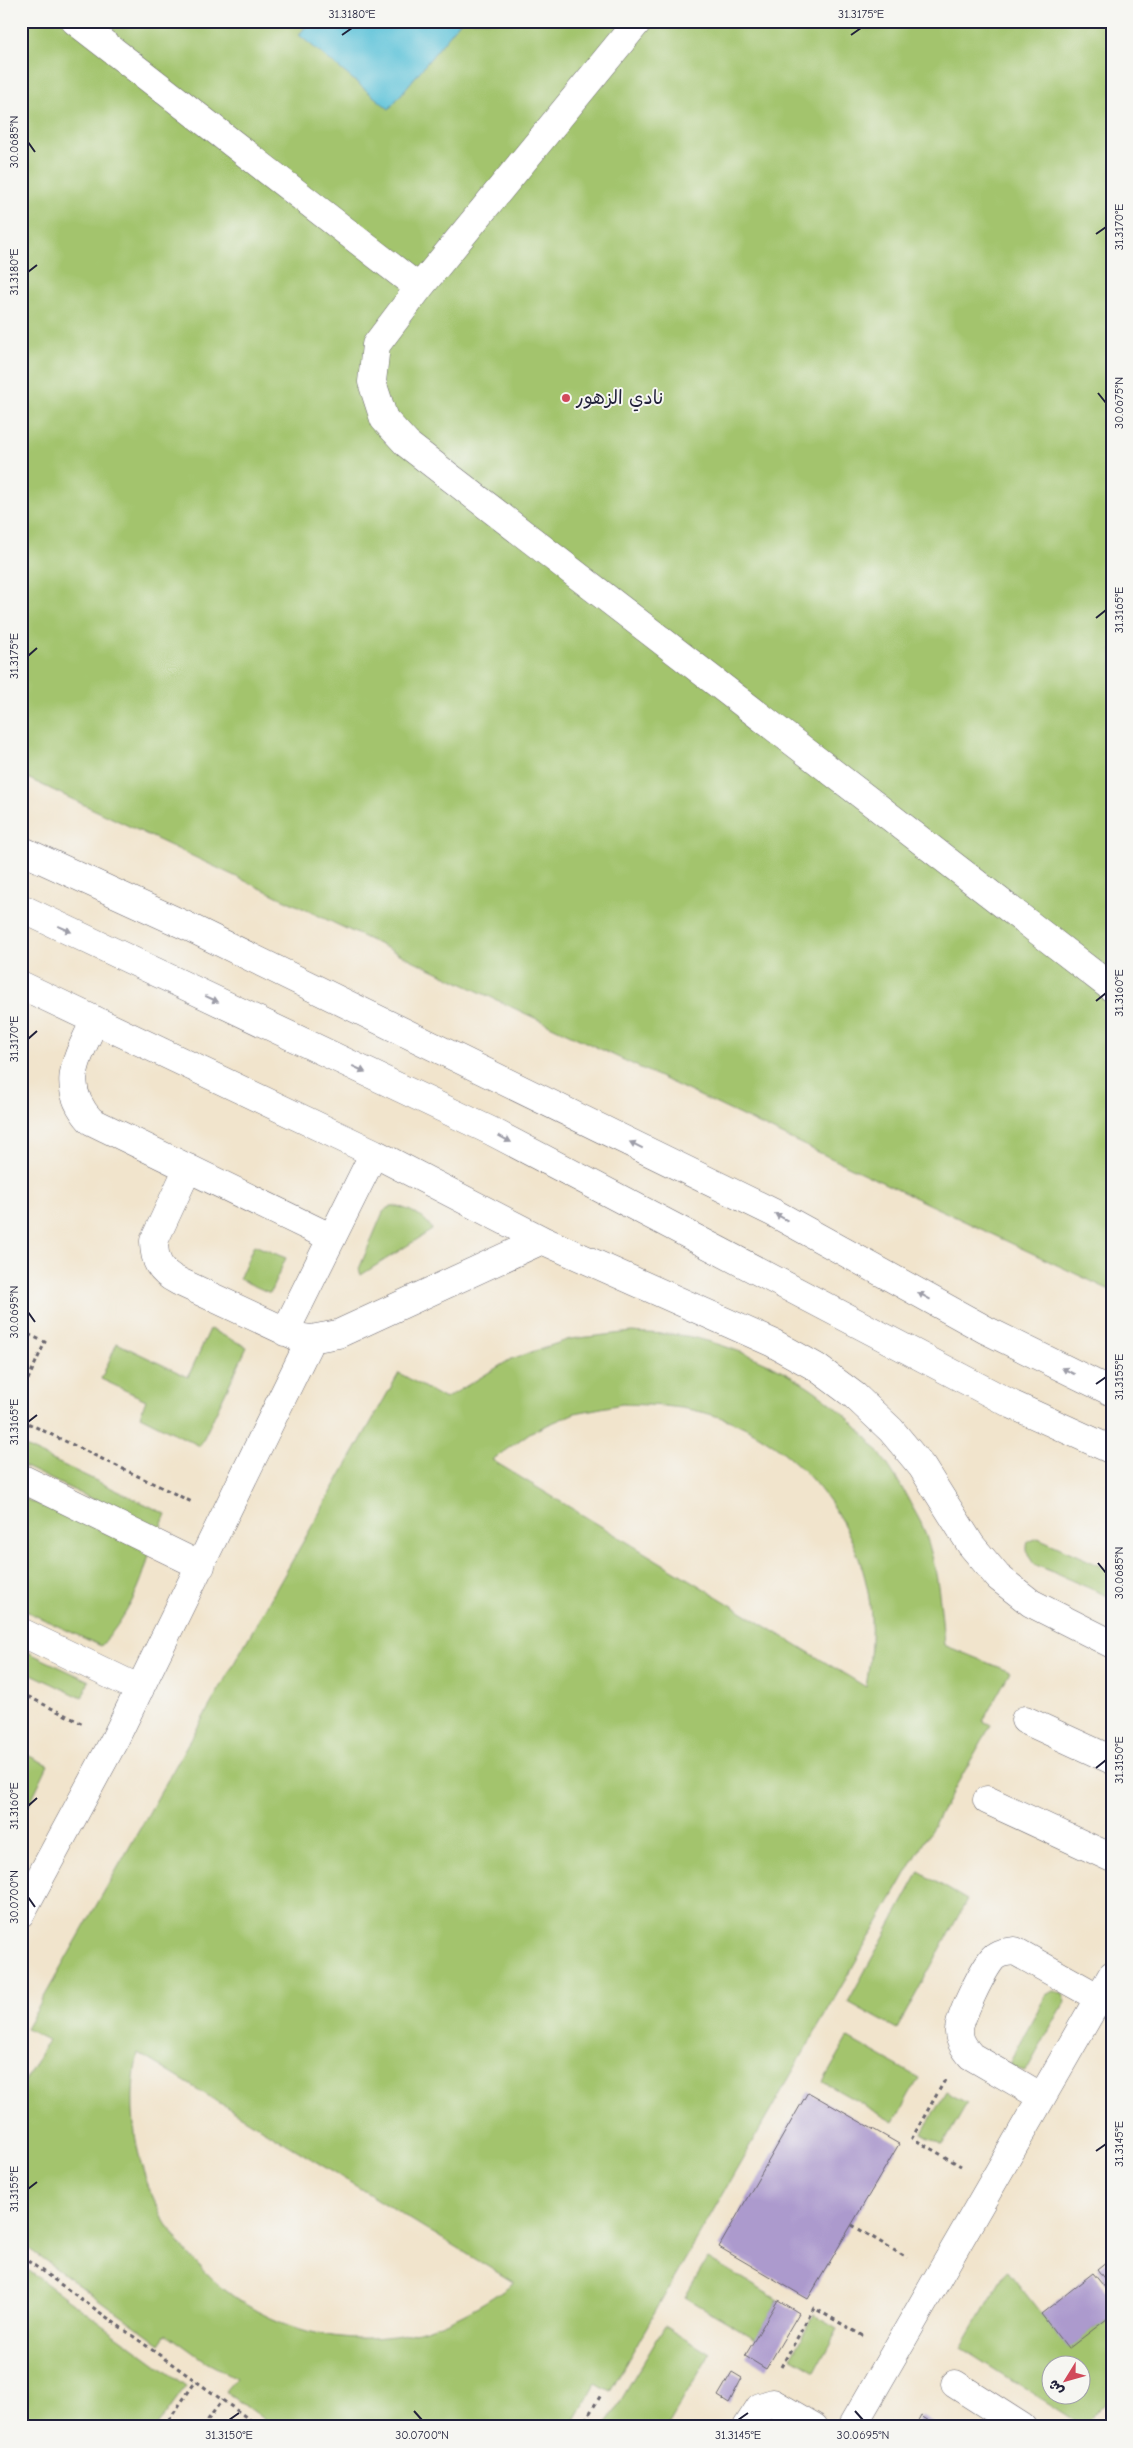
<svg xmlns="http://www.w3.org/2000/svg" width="1133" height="2448" font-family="'Comic Neue','Playpen Sans Arabic',sans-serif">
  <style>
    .green { fill: #a3c46d; stroke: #627354; fill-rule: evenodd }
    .water { fill: #5bc2d9; stroke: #3e728a }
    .building { fill: #ac9acd }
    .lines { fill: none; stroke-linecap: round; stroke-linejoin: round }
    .minor-casing { stroke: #6a666e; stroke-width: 29 }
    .path { stroke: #6a666e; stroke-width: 3; stroke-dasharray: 4 4; stroke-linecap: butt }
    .minor { stroke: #fff; stroke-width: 28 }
    .oneway { fill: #9c9ca7 }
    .ticks { fill: none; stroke: #22223b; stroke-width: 2 }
    .poi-dot { fill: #d1495b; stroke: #f6f6f2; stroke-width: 2 }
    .labels { text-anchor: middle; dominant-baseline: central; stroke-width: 4; stroke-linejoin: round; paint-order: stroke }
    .poi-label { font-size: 19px; fill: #22223b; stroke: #f6f6f2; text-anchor: start }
    .neatline { fill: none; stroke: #22223b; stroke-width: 2 }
    .ticks-label { font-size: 12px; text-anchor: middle; fill: #22223b }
  </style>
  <rect width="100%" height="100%" fill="#f6f6f2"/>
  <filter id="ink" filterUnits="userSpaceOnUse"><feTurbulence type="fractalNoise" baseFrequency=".02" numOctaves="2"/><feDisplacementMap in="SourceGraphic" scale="10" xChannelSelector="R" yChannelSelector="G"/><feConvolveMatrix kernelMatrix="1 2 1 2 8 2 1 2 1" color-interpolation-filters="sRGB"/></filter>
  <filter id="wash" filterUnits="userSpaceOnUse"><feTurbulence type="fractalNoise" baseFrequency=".0096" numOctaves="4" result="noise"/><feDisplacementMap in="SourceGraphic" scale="20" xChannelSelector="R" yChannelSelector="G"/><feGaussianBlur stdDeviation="1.12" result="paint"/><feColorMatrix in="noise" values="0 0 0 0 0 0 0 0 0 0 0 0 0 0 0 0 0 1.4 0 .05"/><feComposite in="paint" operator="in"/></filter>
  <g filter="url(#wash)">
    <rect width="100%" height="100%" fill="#f1e4cc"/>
    <path class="green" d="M 21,21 L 1112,21 L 1112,1291 L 21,775 Z
      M 391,1206 C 403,1205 429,1218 432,1230 L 361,1275 L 359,1269 L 383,1212 Z
      M 254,1245 L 286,1258 L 270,1293 L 239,1279 Z
      M 210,1329 L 247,1347 L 200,1446 L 140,1416 L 146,1400 L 101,1379 L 117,1343 L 188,1377 Z
      M 632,1332 C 652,1334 676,1333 696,1338 C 790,1362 863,1412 908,1499 C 913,1509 920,1519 924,1530 C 938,1567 941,1606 944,1645 L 1010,1672 L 983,1721 L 991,1725 L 610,2391 L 596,2383 L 571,2427 L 274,2427 L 225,2391 L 236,2378 L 206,2362 L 167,2334 L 160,2344 L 21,2243 L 21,2089 L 48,2040 L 26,2029 L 399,1373 L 445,1399 L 511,1359 L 570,1339 ZM 622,1404 C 655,1405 685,1406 716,1416 C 793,1439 854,1515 868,1592 C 874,1624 871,1655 866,1687 L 492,1460 L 531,1432 L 575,1413 ZM 138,2053 L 513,2282 L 513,2283 C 477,2309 439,2330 394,2336 C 234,2358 105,2207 138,2053 Z
      M 21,1445 L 166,1514 L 159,1531 L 21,1465 Z
      M 21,1497 L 150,1551 C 141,1589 126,1617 101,1646 L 21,1609 Z
      M 1038,1538 L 1112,1571 L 1112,1598 L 1034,1564 C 1029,1557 1025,1551 1028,1542 Z
      M 21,1649 L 89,1681 L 82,1698 L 21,1669 Z
      M 21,1752 L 48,1765 L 26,1811 L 21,1809 Z
      M 919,1872 L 967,1900 L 897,2029 L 848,2002 Z
      M 1053,1991 L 1062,1993 L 1065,2002 L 1029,2066 L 1024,2072 L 1010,2066 L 1010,2062 L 1046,1995 Z
      M 848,2038 L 919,2078 L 894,2122 L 823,2082 Z
      M 946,2092 L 967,2103 L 943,2145 L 922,2133 Z
      M 708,2258 L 778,2300 L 756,2339 L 685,2297 Z
      M 21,2265 L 186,2386 L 156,2427 L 21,2427 Z
      M 1007,2270 L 1068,2348 L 1112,2315 L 1112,2397 L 1083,2426 L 961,2348 ZM 1050,2366 L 1080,2366 L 1080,2396 L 1050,2396 Z
      M 814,2315 L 838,2329 L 815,2371 L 791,2357 Z
      M 665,2326 L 710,2354 L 667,2427 L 605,2427 Z"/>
    <path class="water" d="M 310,21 L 461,21 L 389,109 L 299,35 Z"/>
    <g id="blocks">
      <path class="building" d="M 808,2092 L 899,2144 L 808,2299 L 719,2247 Z
        M 1112,2257 L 1112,2289 L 1097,2269 Z
        M 1093,2273 L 1112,2296 L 1112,2315 L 1068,2349 L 1041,2314 Z
        M 778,2300 L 799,2313 L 766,2369 L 745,2356 Z
        M 732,2372 L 742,2378 L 729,2403 L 718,2396 Z
        M 921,2416 L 939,2427 L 915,2427 Z"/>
    </g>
  </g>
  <g filter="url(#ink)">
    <use href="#blocks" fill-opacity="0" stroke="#6a666e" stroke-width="1"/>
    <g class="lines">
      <g class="minor-casing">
        <path id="minor" d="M 75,21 L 419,288
          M 638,21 L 419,288 L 376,345 L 372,382 L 384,419 L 407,444 L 1112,988
          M 21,850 L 191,928 L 774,1213 L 986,1330 L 1112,1392
          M 21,908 L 491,1131 L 1013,1405 L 1112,1450
          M 21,985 L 374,1153 L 542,1240 L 773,1343 L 816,1367 L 855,1396 L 891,1430 L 922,1467 L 971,1545 L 998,1577 L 1031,1603 L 1112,1644
          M 95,1020 C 78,1058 58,1085 91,1121 L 332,1238
          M 188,1168 L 154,1241 C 154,1261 160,1272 178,1281 L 298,1337 L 311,1339 L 338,1334 L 542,1240
          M 285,1332 L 374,1153
          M 21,1478 L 201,1566
          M 21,1632 L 140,1689
          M 1025,1720 L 1112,1760
          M 987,1800 L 1112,1858
          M 21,1913 L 115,1739 L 311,1339
          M 1042,2097 L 971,2056 C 965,2049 959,2041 959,2032 C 958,2019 984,1968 993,1958 C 999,1952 1007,1952 1015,1951 L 1099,1998
          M 955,2384 L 1022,2427
          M 747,2427 L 760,2407 L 773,2403 L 814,2427
          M 852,2427 L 1112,1975"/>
      </g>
      <path class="path" d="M 21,1331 L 45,1342 L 21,1395
        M 21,1420 L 192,1502
        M 21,1693 L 83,1724
        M 945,2080 L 912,2138 L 961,2166
        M 852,2225 L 907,2258
        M 21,2256 L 260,2427
        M 781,2367 L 814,2308 L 863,2336
        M 164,2427 L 196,2381
        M 203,2427 L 222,2400
        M 581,2427 L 601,2395"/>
      <use href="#minor" class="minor"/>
    </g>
    <defs><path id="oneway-solid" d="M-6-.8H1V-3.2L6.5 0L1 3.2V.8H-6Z" transform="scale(1.25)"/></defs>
    <g class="oneway">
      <use href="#oneway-solid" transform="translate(65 929) rotate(25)"/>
      <use href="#oneway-solid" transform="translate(212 999) rotate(25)"/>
      <use href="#oneway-solid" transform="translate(359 1069) rotate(25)"/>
      <use href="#oneway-solid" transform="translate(505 1139) rotate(28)"/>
      <use href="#oneway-solid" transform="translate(636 1145) rotate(-154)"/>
      <use href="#oneway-solid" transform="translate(781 1217) rotate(-151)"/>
      <use href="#oneway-solid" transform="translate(924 1296) rotate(-151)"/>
      <use href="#oneway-solid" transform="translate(1068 1371) rotate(-153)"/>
    </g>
  </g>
  <path class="ticks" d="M 342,35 L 352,28M 851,35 L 861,28M 28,142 L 35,152M 1096,234 L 1106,227M 28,272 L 37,265M 1098,393 L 1106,403M 1096,618 L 1106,610M 28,656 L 37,648M 1096,1001 L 1106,993M 28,1039 L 37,1031M 28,1312 L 35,1322M 1096,1384 L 1106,1377M 28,1422 L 37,1415M 1098,1563 L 1106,1573M 1096,1768 L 1106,1760M 28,1806 L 37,1798M 28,1897 L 35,1907M 1096,2151 L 1106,2144M 28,2189 L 37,2182M 414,2411 L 422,2420M 855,2411 L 863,2420M 229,2420 L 239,2413M 738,2420 L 748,2413"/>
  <circle class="poi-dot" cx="566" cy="398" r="5"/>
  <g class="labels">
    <g class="poi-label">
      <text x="576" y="398">نادي الزهور</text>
    </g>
  </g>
  <rect width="1133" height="2448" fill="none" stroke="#f6f6f2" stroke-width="55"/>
  <g transform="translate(1066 2380) rotate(233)"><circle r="24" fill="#f6f6f2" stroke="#a1a1a9"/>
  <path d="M0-4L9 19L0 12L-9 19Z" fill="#d1495b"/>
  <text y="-8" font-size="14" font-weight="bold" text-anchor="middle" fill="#22223b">ش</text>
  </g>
  <rect x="28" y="28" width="1078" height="2392" class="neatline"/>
  <g class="ticks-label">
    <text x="352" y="18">31.3180°E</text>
    <text x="861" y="18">31.3175°E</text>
    <text transform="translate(14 142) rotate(-90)" y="4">30.0685°N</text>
    <text transform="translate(1119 227) rotate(-90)" y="4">31.3170°E</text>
    <text transform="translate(14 272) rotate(-90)" y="4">31.3180°E</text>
    <text transform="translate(1119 403) rotate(-90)" y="4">30.0675°N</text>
    <text transform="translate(1119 610) rotate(-90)" y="4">31.3165°E</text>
    <text transform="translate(14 656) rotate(-90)" y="4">31.3175°E</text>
    <text transform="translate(1119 993) rotate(-90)" y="4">31.3160°E</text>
    <text transform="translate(14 1039) rotate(-90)" y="4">31.3170°E</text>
    <text transform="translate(14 1312) rotate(-90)" y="4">30.0695°N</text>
    <text transform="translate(1119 1377) rotate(-90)" y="4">31.3155°E</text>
    <text transform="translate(14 1422) rotate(-90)" y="4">31.3165°E</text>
    <text transform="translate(1119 1573) rotate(-90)" y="4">30.0685°N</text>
    <text transform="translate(1119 1760) rotate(-90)" y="4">31.3150°E</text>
    <text transform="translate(14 1806) rotate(-90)" y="4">31.3160°E</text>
    <text transform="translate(14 1897) rotate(-90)" y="4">30.0700°N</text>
    <text transform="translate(1119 2144) rotate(-90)" y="4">31.3145°E</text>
    <text transform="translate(14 2189) rotate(-90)" y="4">31.3155°E</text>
    <text x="229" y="2439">31.3150°E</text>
    <text x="422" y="2439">30.0700°N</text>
    <text x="738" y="2439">31.3145°E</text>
    <text x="863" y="2439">30.0695°N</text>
  </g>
</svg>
